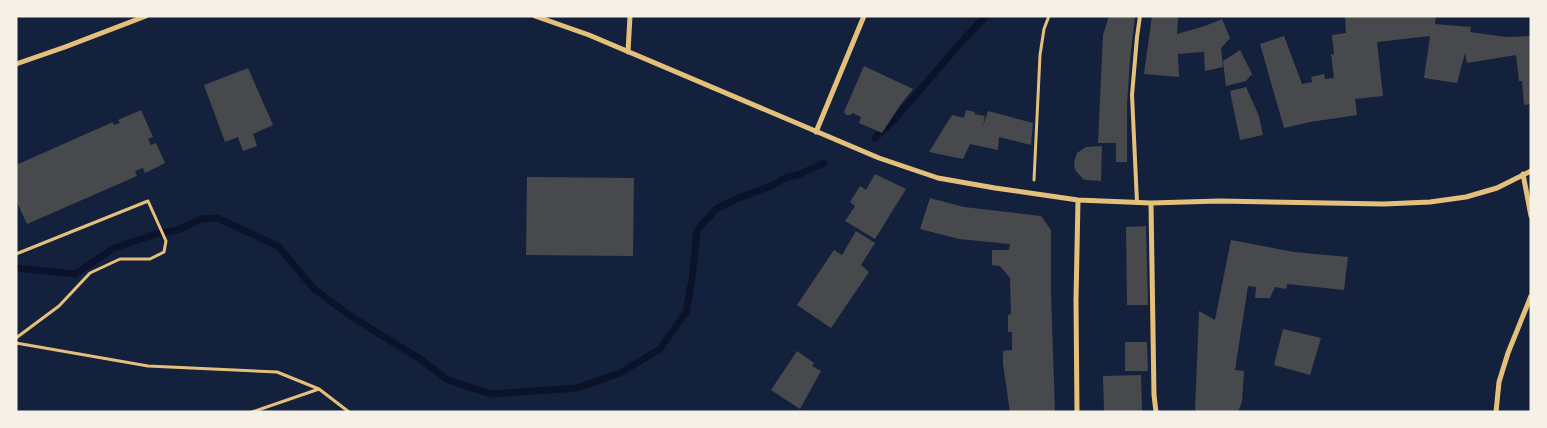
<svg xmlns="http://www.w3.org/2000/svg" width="1547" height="428" font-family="'Titillium Web',sans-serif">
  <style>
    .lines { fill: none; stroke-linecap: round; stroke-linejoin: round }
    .stream { stroke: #0b132b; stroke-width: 7 }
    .building { fill: #48494c }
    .path { stroke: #e5c07b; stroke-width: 3 }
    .service { stroke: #e5c07b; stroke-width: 4 }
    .minor { stroke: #e5c07b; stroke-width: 5 }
  </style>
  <rect width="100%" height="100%" fill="#14213d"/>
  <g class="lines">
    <path class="stream" d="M 875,138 L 893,121 L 964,39 L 986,16
      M 16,268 L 75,274 L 114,248 L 156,234 L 178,230 L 201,219 L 217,218 L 278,246 L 314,289 L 352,317 L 420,359 L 448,380 L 491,394 L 577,388 L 620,373 L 660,349 L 686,312 L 692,280 L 697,230 L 716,209 L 736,199 L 771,186 L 787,177 L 798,175 L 824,163"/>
  </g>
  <path class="building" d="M 1109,16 L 1135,16 L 1130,60 L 1127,104 L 1127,162 L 1116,162 L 1116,143 L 1098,143 L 1103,35 Z
    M 1152,16 L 1181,16 L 1178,18 L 1177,34 L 1205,26 L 1222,19 L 1230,38 L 1221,48 L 1223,67 L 1205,71 L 1204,52 L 1178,54 L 1179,77 L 1144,74 Z
    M 1357,16 L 1436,16 L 1435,24 L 1471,27 L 1470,32 L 1506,37 L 1531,36 L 1531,104 L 1524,105 L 1522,81 L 1519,81 L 1516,55 L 1467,63 L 1465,53 L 1457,83 L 1424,78 L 1430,36 L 1377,42 L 1383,96 L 1355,99 L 1357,115 L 1310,122 L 1284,128 L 1260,44 L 1284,36 L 1302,84 L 1312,82 L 1311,77 L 1324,74 L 1325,79 L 1334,78 L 1331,54 L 1334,55 L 1332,35 L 1346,33 L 1345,17 Z
    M 1240,50 L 1252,74 L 1246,81 L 1226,86 L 1223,61 Z
    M 864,66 L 913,89 L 901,104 L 882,133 L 859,123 L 861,117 L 853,113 L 850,115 L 846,115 L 844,112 Z
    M 248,68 L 273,125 L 253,134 L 257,146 L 243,151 L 238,137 L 225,142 L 204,85 Z
    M 1246,87 L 1259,116 L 1263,135 L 1240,140 L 1230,91 Z
    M 141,110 L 153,137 L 148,139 L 151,145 L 156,143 L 165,163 L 145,173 L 143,168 L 135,171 L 137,176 L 27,224 L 16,200 L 16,165 L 113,122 L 114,125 L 120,123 L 118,120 Z
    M 966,110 L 975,112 L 974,114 L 985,116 L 983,126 L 988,111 L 1033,123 L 1031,145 L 999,137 L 998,150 L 970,144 L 963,159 L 929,152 L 952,115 L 964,118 Z
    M 1102,146 L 1101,181 L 1086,180 L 1083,179 L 1076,171 L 1074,166 L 1075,159 L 1077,153 L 1086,147 Z
    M 875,174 L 906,189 L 875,239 L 845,221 L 855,206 L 850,202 L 860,186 L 866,190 Z
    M 527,177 L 634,178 L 633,256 L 526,255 Z
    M 930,198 L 964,207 L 1041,216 L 1051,230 L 1051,294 L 1055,412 L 1010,412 L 1003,364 L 1003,351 L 1012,350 L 1012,332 L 1008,332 L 1008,315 L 1011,314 L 1010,278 L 1000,266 L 992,265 L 992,250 L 1009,250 L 1010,244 L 959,239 L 920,229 Z
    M 1146,226 L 1148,305 L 1127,305 L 1126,227 Z
    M 856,231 L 875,243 L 861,265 L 869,272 L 831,328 L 797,305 L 834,250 L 842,255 Z
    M 1231,240 L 1294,252 L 1348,257 L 1344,290 L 1287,284 L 1286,289 L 1275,287 L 1270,298 L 1255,298 L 1256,287 L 1248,286 L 1235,370 L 1244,371 L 1242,402 L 1238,412 L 1195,412 L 1199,311 L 1215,320 Z
    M 1283,329 L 1321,338 L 1310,375 L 1274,365 Z
    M 1125,342 L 1147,342 L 1148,371 L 1125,371 Z
    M 797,351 L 814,363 L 812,366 L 821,371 L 800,409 L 771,390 Z
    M 1141,375 L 1142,412 L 1104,412 L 1103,376 Z"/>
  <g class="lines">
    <path class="path" d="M 1034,180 L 1040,55 L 1044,29 L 1049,16
      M 16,254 L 148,201 L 166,241 L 164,252 L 150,259 L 120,259 L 90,273 L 59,306 L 16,338
      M 16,343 L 148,366 L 277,372 L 319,389 L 349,412
      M 252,412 L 319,389"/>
    <path class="service" d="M 1137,202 L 1132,95 L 1137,37 L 1140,16"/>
    <path class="minor" d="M 535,16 L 589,35 L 879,158 L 938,178 L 995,188 L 1078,200 L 1151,203 L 1219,201 L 1384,204 L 1430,202 L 1466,197 L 1497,188 L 1531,171
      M 628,52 L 630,16
      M 16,64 L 65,47 L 146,16
      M 816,132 L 864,16
      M 1523,174 L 1531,216
      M 1151,203 L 1154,395 L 1156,412
      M 1077,412 L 1076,300 L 1078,200
      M 1496,412 L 1499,382 L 1508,353 L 1531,296"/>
  </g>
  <rect width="1547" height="428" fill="none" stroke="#f6f1e7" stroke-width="35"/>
</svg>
